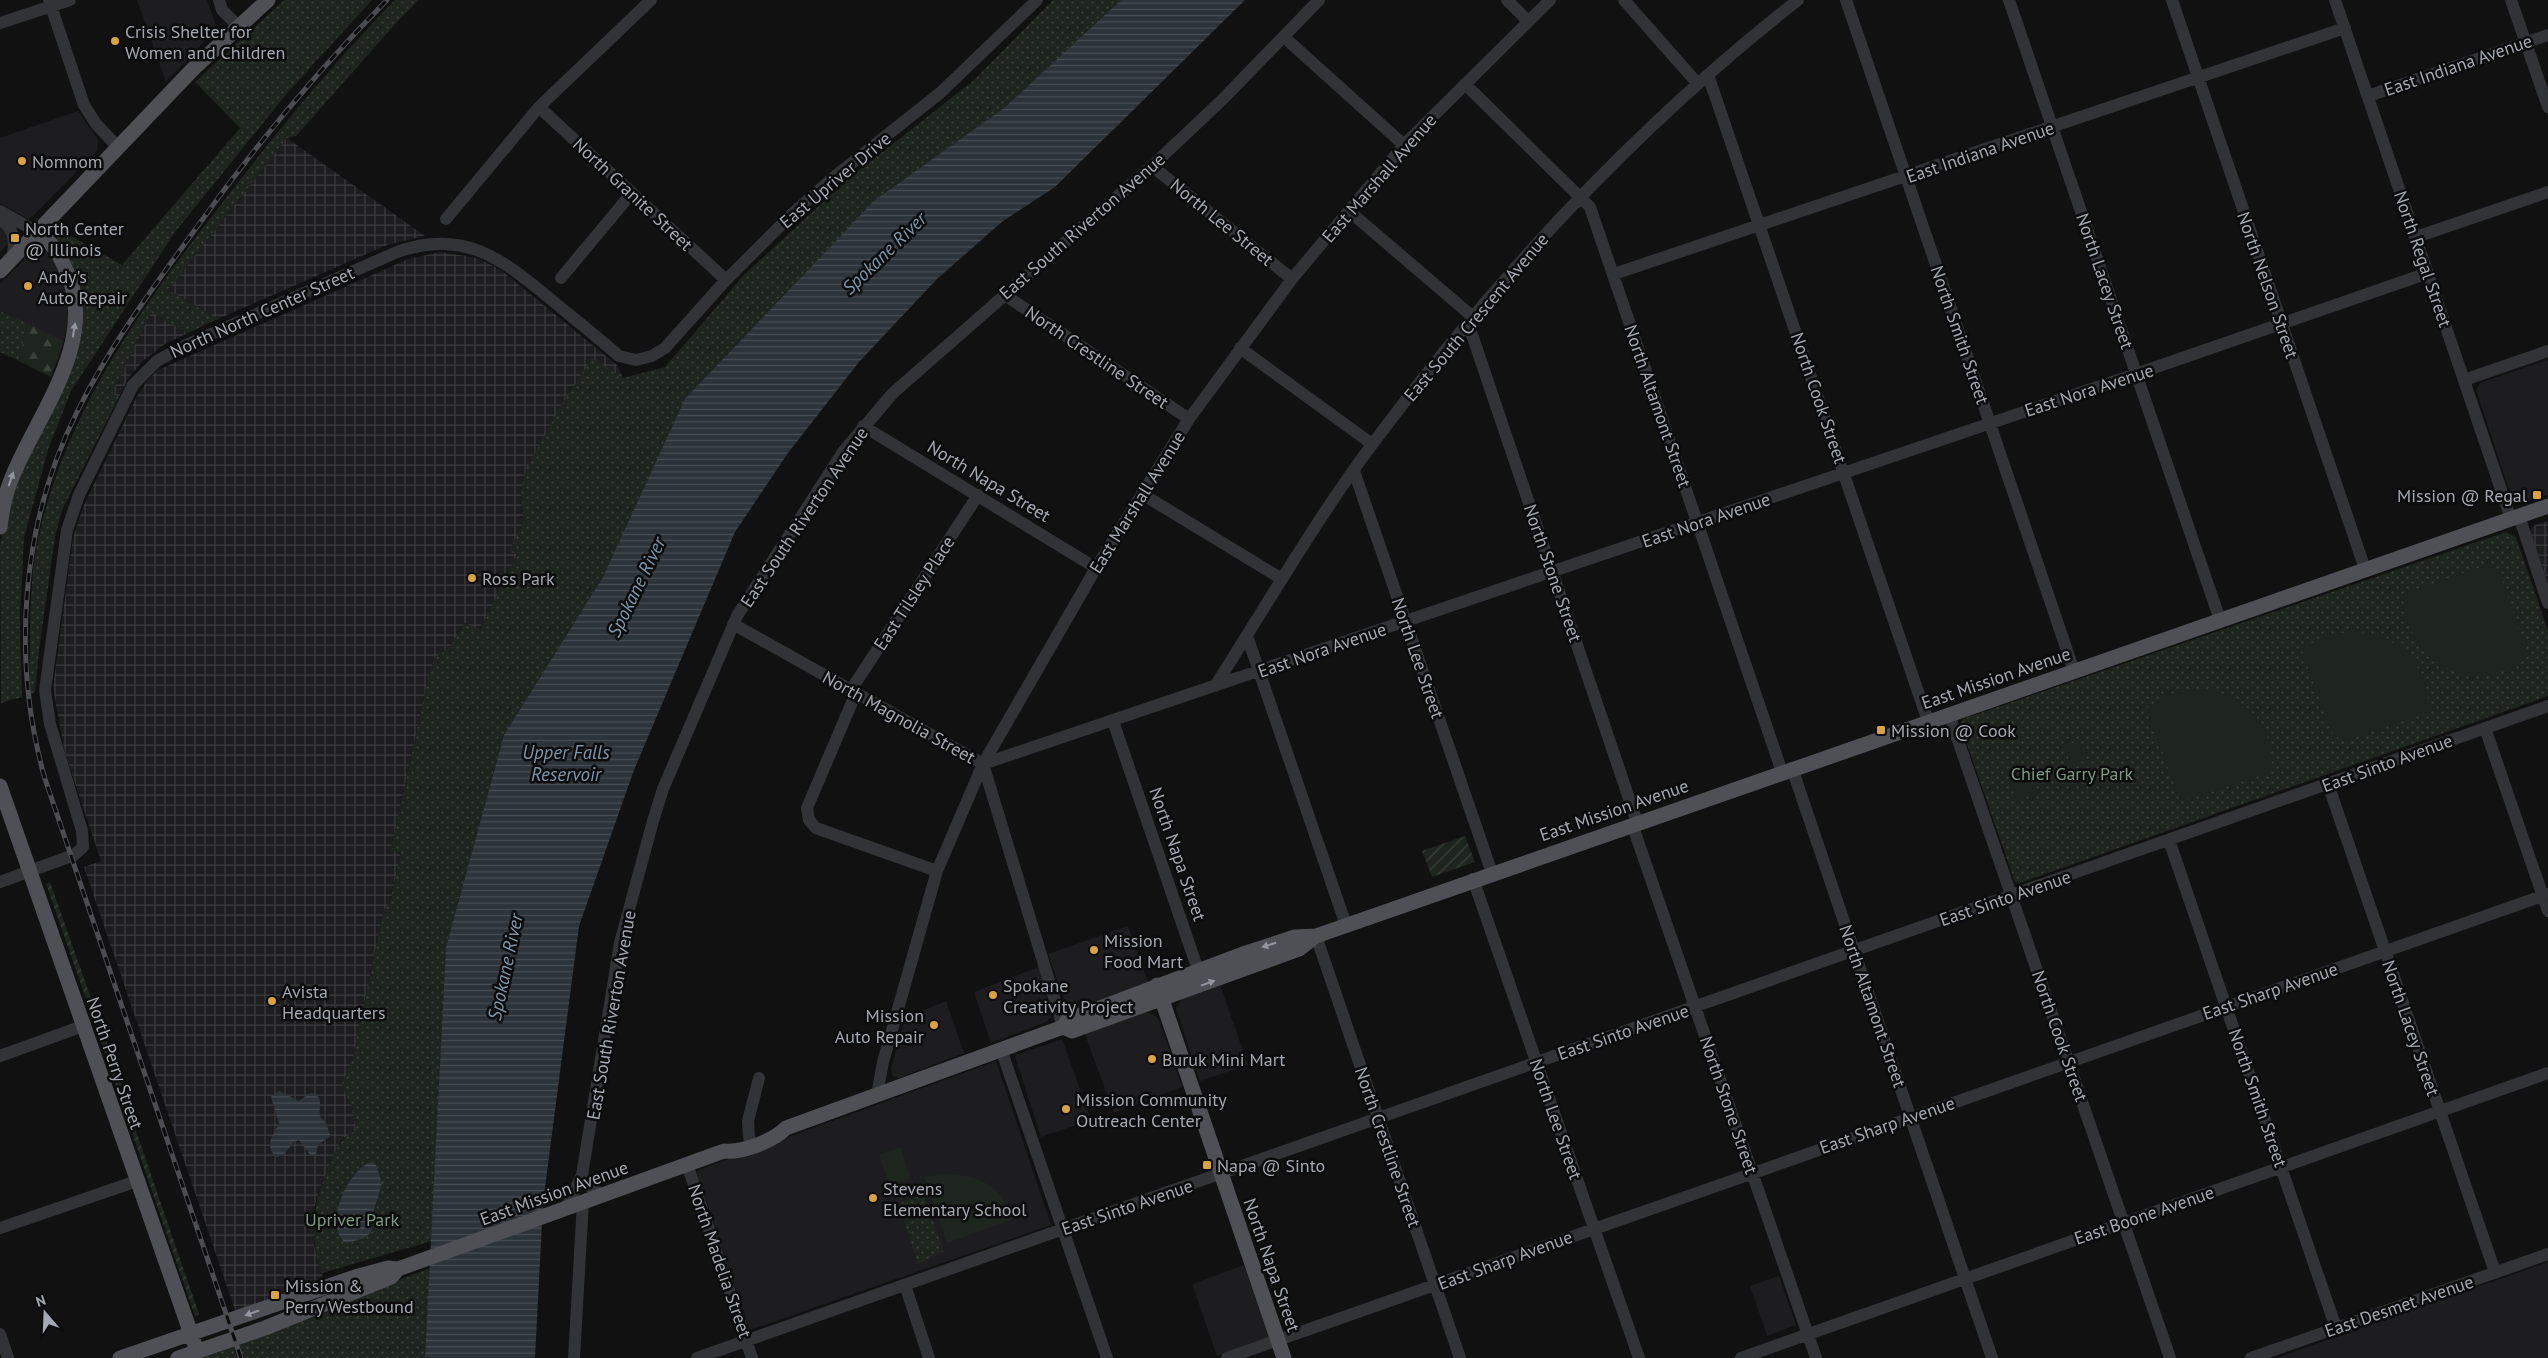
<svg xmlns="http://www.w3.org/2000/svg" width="2548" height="1358" font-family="'PT Sans',sans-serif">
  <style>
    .built { fill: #1d1d1f }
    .industrial { fill: url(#industrial-grid) }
    .grass { fill: url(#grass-dots) }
    .forest { fill: url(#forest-firs) }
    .garden { fill: url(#garden-furrows) }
    .pitch { fill: #1e241e }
    .water { fill: url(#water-rules) }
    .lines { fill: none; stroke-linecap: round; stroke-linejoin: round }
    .minor { stroke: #323336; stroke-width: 12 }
    .major { stroke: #4f5055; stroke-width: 15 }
    .rail-casing { stroke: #4b4d51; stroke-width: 5 }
    .rail { stroke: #0c0c0d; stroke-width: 3; stroke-dasharray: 9; stroke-linecap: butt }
    .oneway { fill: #93969f }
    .poi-dot { fill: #dba340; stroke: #0c0c0d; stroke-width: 2 }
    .labels { text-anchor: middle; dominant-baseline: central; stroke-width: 5; stroke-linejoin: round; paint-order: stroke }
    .poi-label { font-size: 18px; fill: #a4a8b1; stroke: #0c0c0d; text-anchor: start }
    .street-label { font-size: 18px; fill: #a4a8b1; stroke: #0c0c0d }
    .park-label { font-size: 18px; fill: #7d9a7e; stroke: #0c0c0d }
    .water-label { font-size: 19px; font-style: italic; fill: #7e96a9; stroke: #0c0c0d }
  </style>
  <defs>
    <pattern id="industrial-grid" width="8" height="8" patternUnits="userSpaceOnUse" patternTransform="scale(1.25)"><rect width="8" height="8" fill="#1d1d1f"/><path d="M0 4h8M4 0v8" fill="none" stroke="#3b3b3d"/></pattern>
    <pattern id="grass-dots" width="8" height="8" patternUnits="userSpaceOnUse" patternTransform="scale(1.25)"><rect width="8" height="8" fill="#1e241e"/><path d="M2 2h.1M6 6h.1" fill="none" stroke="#3c413c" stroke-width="1.8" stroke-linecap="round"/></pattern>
    <pattern id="forest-firs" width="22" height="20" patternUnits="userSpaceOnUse" patternTransform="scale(1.25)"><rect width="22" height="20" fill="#1e241e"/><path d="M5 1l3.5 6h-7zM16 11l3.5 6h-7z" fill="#3c413c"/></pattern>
    <pattern id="garden-furrows" width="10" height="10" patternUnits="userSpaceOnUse" patternTransform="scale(1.25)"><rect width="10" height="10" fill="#1e241e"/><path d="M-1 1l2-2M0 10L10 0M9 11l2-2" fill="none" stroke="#3c413c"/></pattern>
    <pattern id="water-rules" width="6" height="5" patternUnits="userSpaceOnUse" patternTransform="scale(1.25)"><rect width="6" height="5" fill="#2c3339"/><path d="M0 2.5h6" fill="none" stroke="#484e53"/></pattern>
  </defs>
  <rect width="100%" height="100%" fill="#111112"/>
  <path class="built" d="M 137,0 L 207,0 L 217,28 L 166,82 Z
    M 78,111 L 98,140 L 97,151 L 31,218 L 28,219 L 0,203 L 0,138 Z
    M 0,224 L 6,229 L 9,243 L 0,252 Z
    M 42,244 L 54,259 L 64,285 L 68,319 L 64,341 L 0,311 L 0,284 L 38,245 Z
    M 2548,360 L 2548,495 L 2520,504 L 2512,498 L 2476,390 L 2480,383 Z
    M 1128,926 L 1148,982 L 1072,1011 L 1067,1009 L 1048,954 Z
    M 1039,967 L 1052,1017 L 1046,1022 L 991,1043 L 974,992 Z
    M 1220,985 L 1248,1065 L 1200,1081 L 1176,1008 L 1182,999 Z
    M 946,1001 L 964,1053 L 899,1078 L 893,1076 L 891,1069 L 905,1018 Z
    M 1147,1012 L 1156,1016 L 1159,1020 L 1182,1087 L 1114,1113 L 1084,1032 Z
    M 1062,1039 L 1091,1120 L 1041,1137 L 1015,1057 L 1016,1055 Z
    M 996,1061 L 1051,1225 L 750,1330 L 696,1171 Z
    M 2548,1262 L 2548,1358 L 2277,1358 Z
    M 1244,1265 L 1270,1337 L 1217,1356 L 1192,1284 Z
    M 1779,1276 L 1796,1325 L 1767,1336 L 1750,1286 Z"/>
  <path class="industrial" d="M 287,138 L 425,236 L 387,245 L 218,319 L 168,290 Z
    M 441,252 L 477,258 L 501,270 L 618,366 L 623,378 L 521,490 L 524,521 L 510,551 L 517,554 L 496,601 L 479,630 L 465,623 L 450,647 L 435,658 L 430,670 L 391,850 L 401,853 L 390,903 L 384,910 L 352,1061 L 342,1084 L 351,1106 L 357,1130 L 341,1140 L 321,1185 L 314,1208 L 314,1245 L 323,1278 L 322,1281 L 236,1313 L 84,867 L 101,861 L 65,753 L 53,688 L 73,538 L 83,507 L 136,398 L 147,381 L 158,370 L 408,259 Z
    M 151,312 L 188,333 L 165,344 L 143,361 L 129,377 L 119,397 L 111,393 Z
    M 2548,521 L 2548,583 L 2530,531 L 2535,525 Z"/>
  <path class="grass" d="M 284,0 L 372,0 L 289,91 L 175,232 L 71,391 L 48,450 L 24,538 L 20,618 L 22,697 L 1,703 L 0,546 L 9,496 L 80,323 L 57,240 L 57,228 L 122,265 L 240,128 L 195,82 Z
    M 395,0 L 419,0 L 397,22 L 296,136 L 287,138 L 168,290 L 218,319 L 188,333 L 151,312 L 112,393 L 119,397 L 62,510 L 55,537 L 39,650 L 35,692 L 31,694 C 28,671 30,648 30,625 C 31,597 32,567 38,540 C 65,410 147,300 226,198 C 279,129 334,62 395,0 Z
    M 1053,0 L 1121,0 L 1004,108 L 875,200 L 603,577 L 504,735 L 446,947 L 432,1241 L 322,1273 C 309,1235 312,1205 328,1169 C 337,1148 337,1142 356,1130 L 351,1106 L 342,1084 L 352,1061 L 384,910 L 390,903 L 401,853 L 391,850 L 430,670 L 435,658 L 450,647 L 465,623 L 480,630 L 517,555 L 509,551 L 524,521 L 521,490 L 526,469 L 562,404 L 592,358 L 623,378 L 665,367 L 743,276 L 848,179 L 973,81 Z
    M 0,311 L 27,323 L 19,361 L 0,352 Z
    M 2506,532 L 2516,537 L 2548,631 L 2548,696 L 2020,883 L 2015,882 L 1960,724 L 1963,719 Z
    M 923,1194 L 944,1251 L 918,1264 L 902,1214 L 898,1215 L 894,1206 Z
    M 430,1268 L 425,1358 L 198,1358 Z"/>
  <path class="forest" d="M 27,323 L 64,341 L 51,377 L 19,361 Z"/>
  <path class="garden" d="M 1465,836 L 1475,862 L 1432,877 L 1422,851 Z
    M 50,882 L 129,1106 L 124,1108 L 46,884 Z
    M 135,1128 L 199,1314 L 195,1316 L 131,1130 Z"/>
  <path class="pitch" d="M 2487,565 L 2499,571 L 2528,656 C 2472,701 2405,662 2403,594 Z
    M 2349,631 C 2398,633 2428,662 2429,711 L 2345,741 L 2333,735 L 2302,651 L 2316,640 Z
    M 2204,689 C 2248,697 2275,725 2271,771 L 2190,799 L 2178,795 L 2146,708 L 2174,693 Z
    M 2080,741 L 2086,759 L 2071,764 L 2064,746 Z
    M 2025,766 L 2035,794 L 2016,800 L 2007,772 Z
    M 900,1147 L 911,1178 L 890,1186 L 879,1155 Z
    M 941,1174 C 979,1175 998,1182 1014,1219 L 947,1243 L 924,1177 Z"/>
  <path class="water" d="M 1121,0 L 1245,0 L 1055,187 L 1003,221 L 937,279 L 859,362 L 788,453 L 735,532 L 634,770 L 579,926 L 543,1203 L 535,1358 L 425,1358 L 446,947 L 504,735 L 603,577 L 685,399 L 875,200 L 1004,108 Z
    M 279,1091 L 299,1101 L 311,1093 C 325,1097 318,1105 320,1116 L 327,1125 L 330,1136 L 318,1145 L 316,1154 L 311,1156 L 299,1140 L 294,1142 L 282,1156 L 276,1157 C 264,1145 273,1136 279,1123 L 271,1097 Z
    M 371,1162 L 376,1165 L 382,1183 L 372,1216 L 371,1232 L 365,1238 L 346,1243 C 322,1227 348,1169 371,1162 Z"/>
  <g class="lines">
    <path class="minor" d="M 49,0 L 84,105 L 96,124 L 117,146
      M 219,0 L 222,10 L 238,26
      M 1507,0 L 1528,21
      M 1624,0 L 1698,84
      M 1846,0 L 2074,671
      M 2009,0 L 2220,620
      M 2172,0 L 2365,569
      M 2335,0 L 2511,519
      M 2511,0 L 2548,107
      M 0,23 L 70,0
      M 1284,37 L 1404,145
      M 1708,75 L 1928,721
      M 1465,84 L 1590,207 L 1782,772
      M 2368,96 L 2548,35
      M 539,107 L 726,280
      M 1152,166 L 1292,279
      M 0,211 L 37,232
      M 1349,211 L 1473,317
      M 0,218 C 15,231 16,240 12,259
      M 446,219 L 539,107 L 651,0
      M 2416,237 L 2548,192
      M 1614,274 L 2345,28
      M 561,278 L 631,194
      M 1005,295 L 1189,419
      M 1468,323 L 1637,822
      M 1240,348 L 1372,444
      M 2464,380 L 2548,351
      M 863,426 L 1096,568
      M 1354,471 L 1492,873
      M 1142,494 L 1282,579
      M 2519,516 L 2548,603
      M 733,624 L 983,764 L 1063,1027
      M 1247,636 L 1346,925
      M 1215,686 C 1267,605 1316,519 1374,442 C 1496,278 1637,126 1798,0
      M 851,690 L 978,495
      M 856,693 L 807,808 L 809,820 L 816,828 L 937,871
      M 1949,714 L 2170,1358
      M 1113,721 L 1198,970
      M 2485,728 L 2548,911
      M 983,764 L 2136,374 L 2428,273
      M 1792,768 L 1992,1358
      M 2328,784 L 2495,1272
      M 1632,824 L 1816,1358
      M 2169,840 L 2336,1328
      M 1473,879 L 1639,1358
      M 0,882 L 74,855 L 83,847 L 82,831 L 50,724 L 45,690 L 67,530 L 79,495 L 133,385 L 157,361 L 184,346 L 397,252 C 462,229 500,257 548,297 C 572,317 596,336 619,356 L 636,360 L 652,356 L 665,348 L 726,280 L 792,214 L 833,178 L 940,93 L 1037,0
      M 1316,936 L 1460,1358
      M 1001,1049 L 1107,1358
      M 0,1056 L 83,1026
      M 877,1095 L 883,1062 L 937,871 L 983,764 L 1096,568 L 1189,419 L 1292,279 L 1404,145 L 1550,0
      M 749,1137 L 748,1121 L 759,1078
      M 687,1164 L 752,1358
      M 582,1175 L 590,1187 L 603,1195
      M 566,1208 L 582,1175 L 620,943 L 653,821 L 663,789 L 737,616 L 843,452 L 893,393 L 1152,166 L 1223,99 L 1319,0
      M 0,1228 L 137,1181
      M 905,1285 L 929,1358
      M 0,1334 L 8,1358
      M 574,1358 L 583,1202
      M 697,1358 L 2548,706
      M 1227,1358 L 2548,894
      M 1741,1358 L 2548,1073
      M 2251,1358 L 2548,1254"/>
    <path class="major" d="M 0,271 L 193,69 L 268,0
      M 0,527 C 2,510 6,491 13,475 C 39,412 99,340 66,270 C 59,253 52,242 37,232
      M 0,786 L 197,1351
      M 1157,985 L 1284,1358
      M 1063,1027 L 1072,1031 L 1299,949 L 1316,936
      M 120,1358 L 355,1277 L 388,1268 L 398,1269 L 724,1151 C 742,1153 773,1141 786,1128 L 1063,1027 L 1068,1020 L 1243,954 L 1295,937 L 1316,936 L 2548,506
      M 178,1358 L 265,1328 L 391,1277 L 398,1269"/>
    <g class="rail-casing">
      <path id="rail" d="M 241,1358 L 45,779 C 11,659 21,524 77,412 C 109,347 152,289 194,231 C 251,151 318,70 387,0"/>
    </g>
    <use href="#rail" class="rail"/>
  </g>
  <defs><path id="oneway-solid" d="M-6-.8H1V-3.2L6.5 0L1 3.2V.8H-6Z" transform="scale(1.25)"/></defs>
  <g class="oneway">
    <use href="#oneway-solid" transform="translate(74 330) rotate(-81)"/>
    <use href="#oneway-solid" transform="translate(11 479) rotate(-71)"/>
    <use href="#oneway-solid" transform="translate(1269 945) rotate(162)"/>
    <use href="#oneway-solid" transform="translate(1208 983) rotate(-20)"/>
    <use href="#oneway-solid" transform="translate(252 1313) rotate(161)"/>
  </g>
  <g class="poi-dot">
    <circle cx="115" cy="41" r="5"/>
    <circle cx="22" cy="161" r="5"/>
    <rect x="10" y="233" width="10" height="10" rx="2.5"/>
    <circle cx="28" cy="286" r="5"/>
    <rect x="2532" y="490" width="10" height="10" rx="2.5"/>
    <circle cx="472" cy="578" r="5"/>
    <rect x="1876" y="725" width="10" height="10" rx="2.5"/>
    <circle cx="1094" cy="950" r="5"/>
    <circle cx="993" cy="995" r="5"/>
    <circle cx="272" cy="1001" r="5"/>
    <circle cx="934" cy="1025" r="5"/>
    <circle cx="1152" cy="1059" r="5"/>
    <circle cx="1066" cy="1109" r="5"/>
    <rect x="1202" y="1160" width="10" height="10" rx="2.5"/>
    <circle cx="873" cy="1198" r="5"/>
    <rect x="270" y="1290" width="10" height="10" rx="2.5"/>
  </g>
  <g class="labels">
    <g class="poi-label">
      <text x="125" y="31">Crisis Shelter for<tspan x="125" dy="21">Women and Children</tspan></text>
      <text x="32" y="161">Nomnom</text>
      <text x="25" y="228">North Center<tspan x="25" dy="21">@ Illinois</tspan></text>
      <text x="38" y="276">Andy's<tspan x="38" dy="21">Auto Repair</tspan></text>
      <text x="2527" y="495" text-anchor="end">Mission @ Regal</text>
      <text x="482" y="578">Ross Park</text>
      <text x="1891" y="730">Mission @ Cook</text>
      <text x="1104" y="940">Mission<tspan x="1104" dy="21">Food Mart</tspan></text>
      <text x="1003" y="985">Spokane<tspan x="1003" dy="21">Creativity Project</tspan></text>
      <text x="282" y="991">Avista<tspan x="282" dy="21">Headquarters</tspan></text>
      <text x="924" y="1015" text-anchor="end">Mission<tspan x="924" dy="21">Auto Repair</tspan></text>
      <text x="1162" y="1059">Buruk Mini Mart</text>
      <text x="1076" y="1099">Mission Community<tspan x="1076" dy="21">Outreach Center</tspan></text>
      <text x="1217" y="1165">Napa @ Sinto</text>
      <text x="883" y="1188">Stevens<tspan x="883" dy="21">Elementary School</tspan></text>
      <text x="285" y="1285">Mission &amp;<tspan x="285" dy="21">Perry Westbound</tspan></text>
    </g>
    <g class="street-label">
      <text transform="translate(2458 65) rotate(-19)">East Indiana Avenue</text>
      <text transform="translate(1980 152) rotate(-19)">East Indiana Avenue</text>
      <text transform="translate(1379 178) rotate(-49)">East Marshall Avenue</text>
      <text transform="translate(835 180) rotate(-40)">East Upriver Drive</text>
      <text transform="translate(633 194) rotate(43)">North Granite Street</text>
      <text transform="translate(1222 222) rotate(39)">North Lee Street</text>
      <text transform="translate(1082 226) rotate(-41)">East South Riverton Avenue</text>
      <text transform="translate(2423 259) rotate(71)">North Regal Street</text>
      <text transform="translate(2105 281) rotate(71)">North Lacey Street</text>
      <text transform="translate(2268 285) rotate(71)">North Nelson Street</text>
      <text transform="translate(262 312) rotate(-24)">North North Center Street</text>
      <text transform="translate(1476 317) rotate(-50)">East South Crescent Avenue</text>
      <text transform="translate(1960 335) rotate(71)">North Smith Street</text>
      <text transform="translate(1097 357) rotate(34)">North Crestline Street</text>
      <text transform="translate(2089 390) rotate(-18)">East Nora Avenue</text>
      <text transform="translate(1819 398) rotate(71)">North Cook Street</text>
      <text transform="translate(1658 406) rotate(71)">North Altamont Street</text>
      <text transform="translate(989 481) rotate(31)">North Napa Street</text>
      <text transform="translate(1137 502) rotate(-58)">East Marshall Avenue</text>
      <text transform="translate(804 517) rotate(-56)">East South Riverton Avenue</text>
      <text transform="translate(1706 520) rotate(-19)">East Nora Avenue</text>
      <text transform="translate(1553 573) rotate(71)">North Stone Street</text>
      <text transform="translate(914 593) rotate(-57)">East Tilsley Place</text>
      <text transform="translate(1322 650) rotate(-19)">East Nora Avenue</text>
      <text transform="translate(1418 658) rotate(71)">North Lee Street</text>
      <text transform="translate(1996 678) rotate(-19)">East Mission Avenue</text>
      <text transform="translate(899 717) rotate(29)">North Magnolia Street</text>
      <text transform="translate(2387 763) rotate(-20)">East Sinto Avenue</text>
      <text transform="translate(1614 810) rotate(-19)">East Mission Avenue</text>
      <text transform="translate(1178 854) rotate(71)">North Napa Street</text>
      <text transform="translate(2005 898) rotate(-19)">East Sinto Avenue</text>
      <text transform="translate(2270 991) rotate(-19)">East Sharp Avenue</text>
      <text transform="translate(1873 1006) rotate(71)">North Altamont Street</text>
      <text transform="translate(611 1015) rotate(-80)">East South Riverton Avenue</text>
      <text transform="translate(2411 1028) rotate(71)">North Lacey Street</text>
      <text transform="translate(1623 1032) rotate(-19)">East Sinto Avenue</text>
      <text transform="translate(2060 1036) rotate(71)">North Cook Street</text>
      <text transform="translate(115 1063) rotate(71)">North Perry Street</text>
      <text transform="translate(2258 1098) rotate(71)">North Smith Street</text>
      <text transform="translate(1729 1105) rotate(71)">North Stone Street</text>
      <text transform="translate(1556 1119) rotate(71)">North Lee Street</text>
      <text transform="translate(1887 1125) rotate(-19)">East Sharp Avenue</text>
      <text transform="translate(1388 1147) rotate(71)">North Crestline Street</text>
      <text transform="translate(554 1193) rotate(-20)">East Mission Avenue</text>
      <text transform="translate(1127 1207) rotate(-19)">East Sinto Avenue</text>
      <text transform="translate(2144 1215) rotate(-19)">East Boone Avenue</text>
      <text transform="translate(1505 1260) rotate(-20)">East Sharp Avenue</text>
      <text transform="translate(720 1261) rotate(71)">North Madelia Street</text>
      <text transform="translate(1272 1265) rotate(71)">North Napa Street</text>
      <text transform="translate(2399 1306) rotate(-19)">East Desmet Avenue</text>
    </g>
    <g class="park-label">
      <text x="2072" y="773">Chief Garry Park</text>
      <text x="352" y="1219">Upriver Park</text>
    </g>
    <g class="water-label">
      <text transform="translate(884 253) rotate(-44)">Spokane River</text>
      <text transform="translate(636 587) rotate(-64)">Spokane River</text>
      <text x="566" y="752">Upper Falls<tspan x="566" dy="22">Reservoir</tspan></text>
      <text transform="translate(505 967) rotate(-78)">Spokane River</text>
    </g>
  </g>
  <g transform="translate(45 1313) rotate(341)" stroke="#0c0c0d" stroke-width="4" paint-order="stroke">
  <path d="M0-4L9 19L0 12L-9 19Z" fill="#a4a8b1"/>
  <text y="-8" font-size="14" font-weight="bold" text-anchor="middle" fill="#a4a8b1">N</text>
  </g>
</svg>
